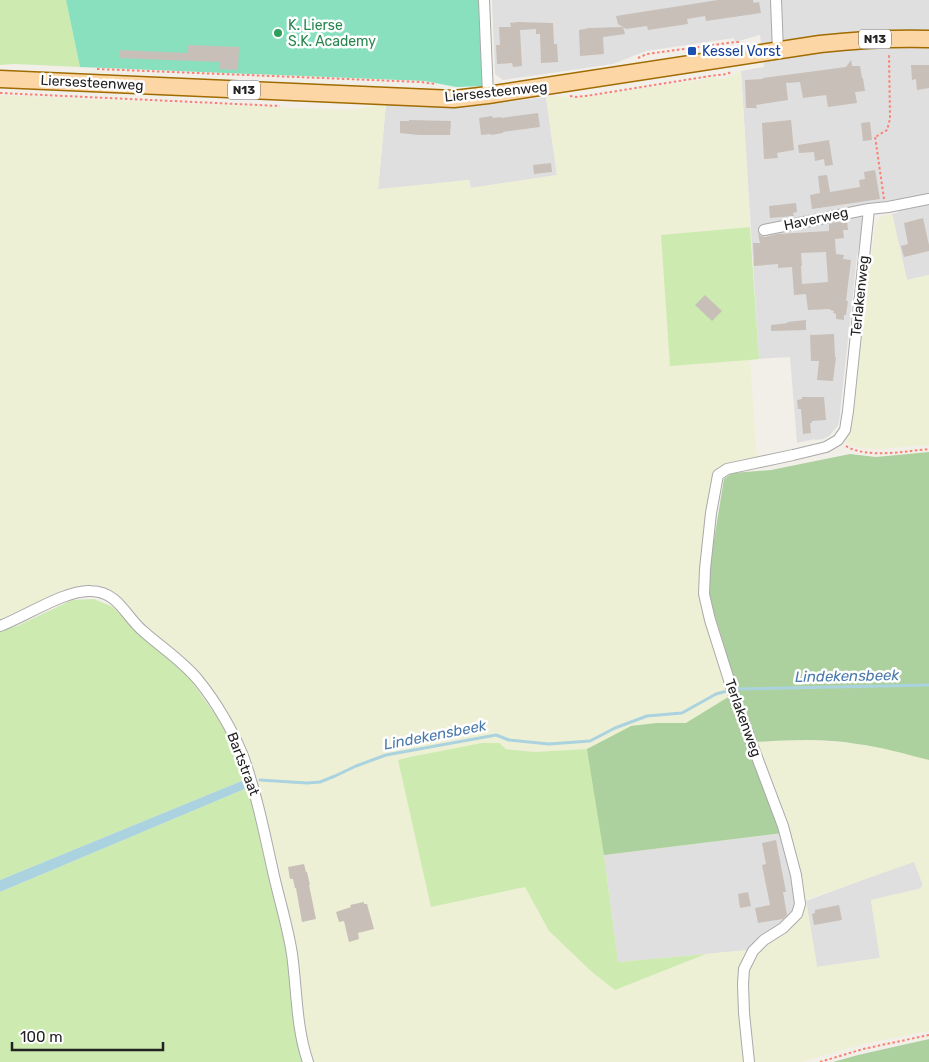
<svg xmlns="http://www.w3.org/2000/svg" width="929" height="1062" font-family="Rubik,sans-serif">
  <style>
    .residential { fill: #e0dfdf }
    .farmland { fill: #eef0d5 }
    .grass { fill: #cdebb0 }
    .forest { fill: #add19e }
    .pitch { fill: #88e0be }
    .water { fill: #aad3df }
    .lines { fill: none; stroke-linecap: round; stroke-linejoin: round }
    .stream { stroke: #aad3df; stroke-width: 3 }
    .building { fill: #c7bfb8; fill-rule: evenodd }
    .minor-casing { stroke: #a9a9a9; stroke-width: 12 }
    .primary-casing { stroke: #a06b00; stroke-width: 19 }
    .path { stroke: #fa8072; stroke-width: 2; stroke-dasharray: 2.5 2.5; stroke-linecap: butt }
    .minor { stroke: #fff; stroke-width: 10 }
    .primary { stroke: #fcd6a4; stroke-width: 16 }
    .leisure-dot { fill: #2e9e5b; stroke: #fff; stroke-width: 2 }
    .transit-dot { fill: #1a4fb4; stroke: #fff; stroke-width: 2 }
    .labels { text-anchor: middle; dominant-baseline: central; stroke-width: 5; stroke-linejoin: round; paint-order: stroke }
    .shield { fill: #fff; stroke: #646464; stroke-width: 1 }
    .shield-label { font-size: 12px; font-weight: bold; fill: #222 }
    .leisure-label { font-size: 14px; fill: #27864d; stroke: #fff; text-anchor: start }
    .transit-label { font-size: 14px; fill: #164399; stroke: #fff; text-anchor: start }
    .street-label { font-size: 14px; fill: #222; stroke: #fff }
    .water-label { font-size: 15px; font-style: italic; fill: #4a7aab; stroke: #fff }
  </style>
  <rect width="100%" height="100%" fill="#f2efe9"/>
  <path class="residential" d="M 492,0 L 929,0 L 929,275 L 907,280 L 892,214 L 899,212 L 896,199 L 883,202 L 882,203 L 863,207 L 862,205 L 809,214 L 809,218 L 858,214 L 862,218 L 863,226 L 857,256 L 839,422 L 837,427 L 829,436 L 823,439 L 815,440 L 815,439 L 797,443 L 790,357 L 759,359 L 741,71 L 764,67 L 760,35 L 735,42 L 734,38 L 646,51 L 613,64 L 503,80 L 495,74 Z
    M 546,97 L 557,175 L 471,188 L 469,180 L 378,190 L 386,104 L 468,107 Z
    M 782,833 L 796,897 L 795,909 L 789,918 L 750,950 L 618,962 L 604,855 Z
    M 914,861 L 923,885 L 919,889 L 871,900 L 880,958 L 817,967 L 806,901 Z"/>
  <path class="farmland" d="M 741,71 L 750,227 L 662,235 L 670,365 L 750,360 L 757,457 L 721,466 L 714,471 L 708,512 L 700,593 L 704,618 L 730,696 L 686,723 L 673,724 L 614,740 L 587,749 L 534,752 L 506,748 L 431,907 L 525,887 L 549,931 L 615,990 L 706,954 L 750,950 L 741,968 L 738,984 L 739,1012 L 744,1062 L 314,1062 L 303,1029 L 302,999 L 295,944 L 279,866 L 257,785 L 238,732 L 222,704 L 194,667 L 171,647 L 143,626 L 123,600 L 112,590 L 98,585 L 83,585 L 70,589 L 45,599 L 9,616 L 0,619 L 0,95 L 343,110 L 359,109 L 375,105 L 386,104 L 378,189 L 469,180 L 471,188 L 557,175 L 546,97 L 560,96 L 573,98 L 579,98 L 716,77 L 717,79 L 719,79 L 725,78 Z
    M 892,214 L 907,280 L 929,275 L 929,445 L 879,449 L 858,448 L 849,445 L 846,440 L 846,435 L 867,273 L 870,272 L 875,228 L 877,222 L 880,217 Z
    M 806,740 L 855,743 L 890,749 L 929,760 L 929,1031 L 863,1044 L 802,1062 L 754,1062 L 747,1012 L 748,969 L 756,953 L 803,908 L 807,906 L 817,967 L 880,958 L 871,900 L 919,889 L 923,885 L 914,862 L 808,899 L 806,901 L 803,899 L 789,827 L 776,789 L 756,742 Z"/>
  <path class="grass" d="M 0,0 L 66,0 L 80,67 L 14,64 L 0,65 Z
    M 750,227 L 759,359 L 750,360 L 670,366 L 661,235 Z
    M 94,599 L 113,607 L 141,635 L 168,655 L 187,675 L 219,720 L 235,749 L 244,780 L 0,880 L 0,631 L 17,626 L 72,600 Z
    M 730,696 L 782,833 L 604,855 L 618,962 L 706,954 L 615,990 L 592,972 L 549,931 L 525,887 L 431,907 L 398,760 L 415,756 L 482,743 L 499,743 L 506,749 L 534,752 L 587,749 L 614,740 L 631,726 L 657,723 L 686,723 Z
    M 247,788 L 251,798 L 268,865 L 287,951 L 295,1032 L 303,1062 L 0,1062 L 0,892 Z"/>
  <path class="forest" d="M 929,452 L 929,760 C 905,754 882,747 857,744 C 824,738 790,740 756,742 L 740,698 L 708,593 L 709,570 L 724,479 L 732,473 L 771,470 L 850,454 L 876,457 Z
    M 730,696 L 782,833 L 604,855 L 587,749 L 631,726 L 657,723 L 686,723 Z
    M 929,1039 L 929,1062 L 833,1062 L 858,1055 Z"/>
  <path class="pitch" d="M 66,0 L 481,0 L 483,86 L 456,87 L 425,81 L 80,67 Z"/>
  <path class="water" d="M 244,780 L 247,788 L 0,892 L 0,880 Z"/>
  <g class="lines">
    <path class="stream" d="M 736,689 L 929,685
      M 260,780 L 307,783 L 320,782 L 335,776 L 356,766 L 386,755 L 496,735 L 509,740 L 549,744 L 590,741 L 615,728 L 647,716 L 682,713 L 716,694 L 727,691"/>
  </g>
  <path class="building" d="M 718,0 L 753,0 L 754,3 L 759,2 L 761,13 L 706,21 L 705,16 L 687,19 L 688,24 L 648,30 L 647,26 L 626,29 L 623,27 L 625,34 L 603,37 L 604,54 L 580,56 L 579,30 L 589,28 L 623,27 L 618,24 L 616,16 Z
    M 518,22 L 553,23 L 554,44 L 557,44 L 558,62 L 541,63 L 540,34 L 536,34 L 536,29 L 520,30 L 522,66 L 513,67 L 512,63 L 497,64 L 496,45 L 500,45 L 499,27 L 511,27 L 510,23 Z
    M 188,45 L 239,47 L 238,70 L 219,69 L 219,62 L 119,58 L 119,50 L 187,53 Z
    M 851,60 L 852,66 L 860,66 L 862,78 L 863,78 L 865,91 L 855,92 L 857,103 L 828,107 L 826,95 L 803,98 L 800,82 L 786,83 L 788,100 L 756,105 L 757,108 L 746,108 L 745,80 L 763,79 L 763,78 L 846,67 Z
    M 911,65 L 929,65 L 929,88 L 917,90 L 916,79 L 912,80 Z
    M 538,113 L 540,127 L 503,132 L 503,133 L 491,135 L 491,134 L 481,135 L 479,118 L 492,116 L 493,118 L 501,117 L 501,118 Z
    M 409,120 L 451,121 L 450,135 L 419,135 L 400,133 L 400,121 L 409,121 Z
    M 791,120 L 794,150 L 777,153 L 778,158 L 764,159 L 762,123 Z
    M 870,122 L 872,140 L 863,141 L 861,123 Z
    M 829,140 L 833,165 L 825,166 L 824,159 L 815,161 L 814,152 L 799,153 L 798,145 Z
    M 551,163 L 552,172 L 534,174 L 533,165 Z
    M 875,170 L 880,199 L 812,209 L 810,195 L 820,193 L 818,176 L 827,175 L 830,192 L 860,187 L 859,180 L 865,179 L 864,172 Z
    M 796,203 L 797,212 L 793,213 L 794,216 L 770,218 L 769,206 Z
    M 923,218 L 929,245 L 929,251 L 904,257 L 901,246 L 908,244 L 904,223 Z
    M 847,220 L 848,230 L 843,230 L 844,238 L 835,239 L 836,254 L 844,255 L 843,259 L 851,260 L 846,301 L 848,301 L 846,315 L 844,315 L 844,320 L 836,319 L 836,314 L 833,313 L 834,311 L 830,310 L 830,309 L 808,310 L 806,294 L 794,295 L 792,267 L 778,268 L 778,264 L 754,266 L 753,243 L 760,243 L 758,233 L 761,236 L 765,237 L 777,234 L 829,231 L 829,224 ZM 826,252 L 828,282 L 802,284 L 801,266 L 802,266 L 801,253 Z
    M 705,295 L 722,311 L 712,321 L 695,305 Z
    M 806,320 L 806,330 L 771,331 L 771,325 L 788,323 L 787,322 Z
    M 834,334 L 835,357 L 836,357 L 833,381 L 817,380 L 819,361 L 811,361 L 810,335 Z
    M 802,397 L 824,397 L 826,420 L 812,421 L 812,423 L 810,423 L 811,433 L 803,434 L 801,409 L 798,409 L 797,400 L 802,399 Z
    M 776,840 L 786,892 L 783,892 L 787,915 L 783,919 L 758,923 L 755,908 L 770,905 L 762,865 L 766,864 L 762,843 Z
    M 304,864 L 306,872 L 307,872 L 310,885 L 309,885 L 316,919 L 302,922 L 296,888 L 295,888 L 293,879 L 290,879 L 288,867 Z
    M 748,892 L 751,906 L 740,908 L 738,894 Z
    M 364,902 L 364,904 L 367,904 L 374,929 L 358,933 L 359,939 L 349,942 L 344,921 L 339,922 L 336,912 L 351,907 L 350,905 Z
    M 839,905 L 842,920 L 814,925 L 812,914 L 815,913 L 815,910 Z"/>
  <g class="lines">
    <g class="minor-casing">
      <path id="minor" d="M 484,0 L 488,95
        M 776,0 L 778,51
        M 764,230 L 869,209
        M 0,626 C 24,617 67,589 91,591 C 119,592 125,616 143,631 C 162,648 183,661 199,681 C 216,702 233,731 243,756 C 257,795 265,836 274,876 C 280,902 288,928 292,954 C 297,990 296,1027 308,1062
        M 749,1062 L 744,1013 L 743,984 L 744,969 L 753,951 L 764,940 L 783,928 L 797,914 L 800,904 L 796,875 L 783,826 L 735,699 L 710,620 L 704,594 L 705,569 L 711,513 L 718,475 L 727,469 L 793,455 L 826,447 L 838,440 L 845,430 L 848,411 L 869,209 L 888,207 L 929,199"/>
    </g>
    <g class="primary-casing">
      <path id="primary" d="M 0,79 L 454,99 L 488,95 L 820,44 C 857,40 892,38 929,39"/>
    </g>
    <path class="path" d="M 638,58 L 647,54 L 735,42 L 739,42
      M 97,69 L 421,82 L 435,84
      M 0,93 L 280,106
      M 570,96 L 576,97 L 586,96 L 710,76 L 727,74 L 731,72
      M 884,199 L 875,136 L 877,136 L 887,130 L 890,119 L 889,53
      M 846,446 C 867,459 906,451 929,449
      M 820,1062 L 863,1049 L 929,1035"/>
    <use href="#minor" class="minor"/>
    <use href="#primary" class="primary"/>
  </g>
  <circle class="leisure-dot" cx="278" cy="33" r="5"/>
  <rect class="transit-dot" x="687" y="46" width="10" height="10" rx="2.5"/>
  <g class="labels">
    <g class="shield">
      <rect x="859" y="29.5" width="32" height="19" rx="4"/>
      <rect x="228" y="80.5" width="32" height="19" rx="4"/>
    </g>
    <g class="shield-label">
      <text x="875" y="39">N13</text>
      <text x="244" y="90">N13</text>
    </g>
    <g class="leisure-label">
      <text x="288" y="25">K. Lierse<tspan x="288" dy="16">S.K. Academy</tspan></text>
    </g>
    <g class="transit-label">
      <text x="702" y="51">Kessel Vorst</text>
    </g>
    <g class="street-label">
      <text transform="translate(92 83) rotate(3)">Liersesteenweg</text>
      <text transform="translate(496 92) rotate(-6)">Liersesteenweg</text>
      <text transform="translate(816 219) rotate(-12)">Haverweg</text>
      <text transform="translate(860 296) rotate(-84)">Terlakenweg</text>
      <text transform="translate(743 718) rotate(70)">Terlakenweg</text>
      <text transform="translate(243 764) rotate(69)">Bartstraat</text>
    </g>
    <g class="water-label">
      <text transform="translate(847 676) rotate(-1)">Lindekensbeek</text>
      <text transform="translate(435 735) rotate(-11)">Lindekensbeek</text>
    </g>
  </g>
  <path d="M12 1042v8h151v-8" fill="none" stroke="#222222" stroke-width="2.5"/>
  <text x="20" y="1042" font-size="15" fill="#222222" stroke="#ffffff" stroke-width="4" paint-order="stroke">100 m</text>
</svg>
